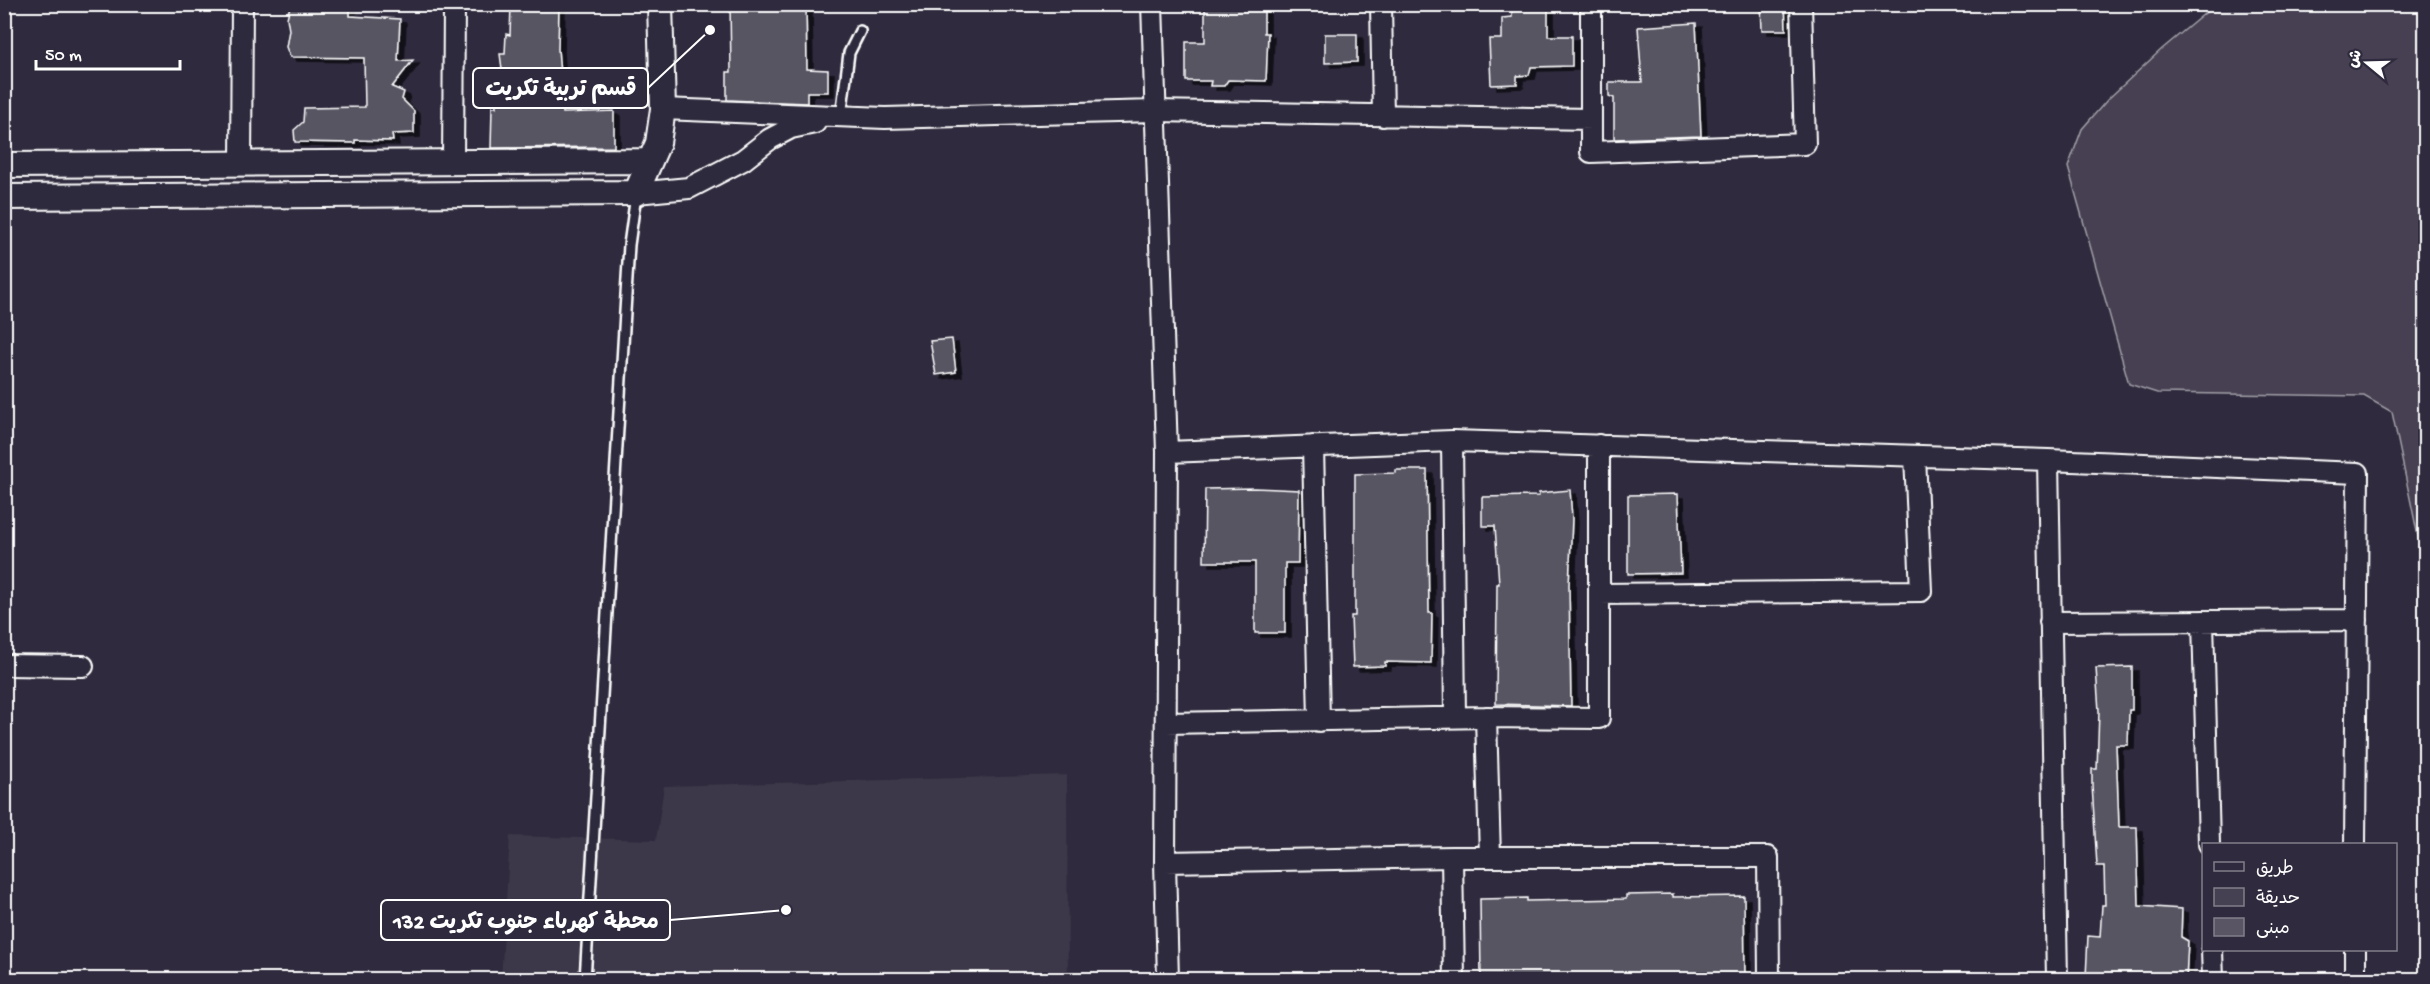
<svg xmlns="http://www.w3.org/2000/svg" width="2430" height="984" font-family="'Gochi Hand','Playpen Sans Arabic',sans-serif">
  <style>
    .built { fill: #3c3749 }
    .green { fill: #464152; stroke: #a2a0a8; stroke-width: 1.5 }
    .building { fill: #595564; stroke: #fff; stroke-width: 1.5; filter: url(#shadow) }
    .lines { fill: none; stroke-linecap: round; stroke-linejoin: round }
    .service-casing { stroke: #fff; stroke-width: 14 }
    .minor-casing { stroke: #fff; stroke-width: 24 }
    .tertiary-casing { stroke: #fff; stroke-width: 28 }
    .service { stroke: #2f2a3d; stroke-width: 9 }
    .minor { stroke: #2f2a3d; stroke-width: 20 }
    .tertiary { stroke: #2f2a3d; stroke-width: 24 }
    .leader { fill: none; stroke: #fff; stroke-width: 2 }
    .callout-dot { fill: #fff; stroke: #2f2a3d; stroke-width: 2 }
    .callout { fill: #2f2a3d; stroke: #fff; stroke-width: 2 }
    .callout-label { font-size: 22px; text-anchor: middle; font-weight: bold; fill: #fff }
  </style>
  <defs>
    <filter id="shadow"><feDropShadow dx="6" dy="4" stdDeviation="0" flood-color="#0009"/></filter>
  </defs>
  <rect width="100%" height="100%" fill="#2f2a3d"/>
  <filter id="ink" filterUnits="userSpaceOnUse"><feTurbulence type="fractalNoise" baseFrequency=".0167" numOctaves="2"/><feDisplacementMap in="SourceGraphic" scale="12" xChannelSelector="R" yChannelSelector="G"/><feConvolveMatrix kernelMatrix="1 2 1 2 8 2 1 2 1" color-interpolation-filters="sRGB"/></filter>
  <g filter="url(#ink)">
    <path class="built" d="M 1067,775 L 1068,979 L 501,980 L 510,836 L 656,840 L 664,786 Z"/>
    <path class="green" d="M 2216,4 L 2425,5 L 2425,570 L 2392,412 L 2364,396 L 2157,393 L 2129,384 L 2068,167 L 2082,129 L 2108,99 L 2162,49 Z"/>
    <path class="building" d="M 511,4 L 559,5 L 558,49 L 563,113 L 614,111 L 614,147 L 491,148 L 492,107 L 496,107 L 495,71 L 502,69 L 500,54 L 505,54 L 506,34 L 510,35 Z
      M 730,4 L 806,4 L 807,69 L 828,70 L 828,92 L 807,92 L 807,103 L 727,100 L 727,72 L 731,72 Z
      M 1205,4 L 1264,4 L 1264,33 L 1268,33 L 1266,81 L 1228,80 L 1224,86 L 1210,86 L 1211,81 L 1186,81 L 1186,42 L 1205,42 Z
      M 1538,4 L 1548,6 L 1548,36 L 1572,36 L 1572,66 L 1531,67 L 1529,75 L 1517,76 L 1517,84 L 1491,85 L 1489,39 L 1502,39 L 1502,18 L 1512,17 L 1512,5 Z
      M 1761,4 L 1785,4 L 1786,30 L 1762,30 Z
      M 290,6 L 350,7 L 350,16 L 400,19 L 398,61 L 413,60 L 392,87 L 404,92 L 402,99 L 414,111 L 414,133 L 392,134 L 393,141 L 355,140 L 355,143 L 295,142 L 294,130 L 303,122 L 304,108 L 365,107 L 364,58 L 290,57 L 286,47 L 289,30 L 287,18 Z
      M 1696,23 L 1701,136 L 1614,139 L 1614,98 L 1609,96 L 1609,82 L 1642,82 L 1638,27 Z
      M 1325,34 L 1357,34 L 1357,62 L 1325,63 Z
      M 952,339 L 956,372 L 936,375 L 930,341 Z
      M 1396,470 L 1427,470 L 1429,613 L 1432,613 L 1431,663 L 1385,662 L 1385,666 L 1353,667 L 1351,616 L 1355,616 L 1355,474 L 1396,473 Z
      M 1254,488 L 1299,490 L 1298,563 L 1285,563 L 1285,633 L 1255,633 L 1255,562 L 1204,562 L 1205,489 Z
      M 1570,490 L 1572,519 L 1569,585 L 1571,706 L 1496,704 L 1497,584 L 1499,584 L 1495,526 L 1482,526 L 1482,497 L 1539,496 L 1539,493 Z
      M 1678,494 L 1681,573 L 1628,574 L 1628,495 Z
      M 2132,667 L 2132,710 L 2129,710 L 2128,745 L 2116,745 L 2119,827 L 2137,827 L 2139,906 L 2182,909 L 2181,937 L 2188,941 L 2186,980 L 2086,977 L 2088,936 L 2100,937 L 2102,905 L 2105,905 L 2104,866 L 2097,866 L 2092,785 L 2092,769 L 2097,769 L 2099,711 L 2096,668 Z
      M 1673,894 L 1673,897 L 1744,896 L 1745,980 L 1481,980 L 1480,899 L 1527,898 L 1527,901 L 1626,899 L 1626,895 Z"/>
    <g class="lines">
      <g class="service-casing">
        <path id="service" d="M 841,117 L 849,53 L 860,31
          M 585,980 L 629,245 L 636,195"/>
      </g>
      <g class="minor-casing">
        <path id="minor" d="M 1152,4 L 1167,452 L 1165,862 L 1168,980
          M 1381,4 L 1383,116
          M 1591,4 L 1591,152 L 1805,144 L 1801,4
          M 663,109 L 885,118 L 1155,111 L 1591,119
          M 241,164 L 242,4
          M 453,164 L 454,4
          M 636,193 L 689,188 L 743,160 L 770,139 L 791,128 L 815,123
          M 1452,441 L 1455,717
          M 1313,446 L 1319,721
          M 1167,452 L 1452,441 L 2048,460 L 2358,473 L 2355,844
          M 2048,460 L 2057,980
          M 1599,594 L 1921,591 L 1915,456
          M 2203,621 L 2209,844
          M 2050,622 L 2357,620
          M 4,665 L 83,666
          M 1486,717 L 1490,857
          M 1166,723 L 1486,717 L 1599,718 L 1599,445
          M 1452,857 L 1454,980
          M 1165,862 L 1452,857 L 1768,857 L 1769,980
          M 2212,950 L 2213,980
          M 2355,980 L 2355,950"/>
      </g>
      <g class="tertiary-casing">
        <path id="tertiary" d="M 4,165 L 650,161
          M 4,197 L 636,193 L 658,143 L 663,109 L 660,4"/>
      </g>
      <use href="#service" class="service"/>
      <use href="#minor" class="minor"/>
      <use href="#tertiary" class="tertiary"/>
    </g>
  </g>
  <path class="leader" d="M710 30L648 88M786 910L670 920"/>
  <g class="callout-dot">
    <circle cx="710" cy="30" r="6"/>
    <circle cx="786" cy="910" r="6"/>
  </g>
  <g class="callout">
    <rect x="473" y="68" width="175" height="40" rx="6"/>
    <rect x="381" y="900" width="289" height="40" rx="6"/>
  </g>
  <g class="callout-label">
    <text x="561" y="95">قسم تربية تكريت</text>
    <text x="526" y="928">محطة كهرباء جنوب تكريت 132</text>
  </g>
  <rect width="2430" height="984" fill="none" stroke="#2f2a3d" stroke-width="24"/>
  <rect x="12" y="12" width="2406" height="960" fill="none" stroke="#fff" stroke-width="2" filter="url(#ink)"/>
  <rect x="2202" y="843" width="195" height="108" fill="#2f2a3d" stroke="#827f8b" stroke-width="1.5"/>
  <rect x="2214" y="862" width="30" height="9" fill="#2f2a3d" stroke="#827f8b" stroke-width="1.5"/>
  <text x="2256" y="873" font-size="18" fill="#ffffff">طريق</text>
  <rect x="2214" y="888" width="30" height="18" fill="#464152" stroke="#827f8b" stroke-width="1.5"/>
  <text x="2256" y="903" font-size="18" fill="#ffffff">حديقة</text>
  <rect x="2214" y="918" width="30" height="18" fill="#595564" stroke="#827f8b" stroke-width="1.5"/>
  <text x="2256" y="933" font-size="18" fill="#ffffff">مبنى</text>
  <g transform="translate(2367 63) rotate(289)" stroke="#2f2a3d" stroke-width="4.5" paint-order="stroke">
  <path d="M0-4.5L10 22L0 15L-10 22Z" fill="#ffffff"/>
  <text y="-9" font-size="16" font-weight="bold" text-anchor="middle" fill="#ffffff">ش</text>
  </g>
  <path d="M36 60v9h144v-9" fill="none" stroke="#ffffff" stroke-width="3"/>
  <text x="45" y="60" font-size="18" fill="#ffffff" stroke="#2f2a3d" stroke-width="4.5" paint-order="stroke">50 m</text>
</svg>
